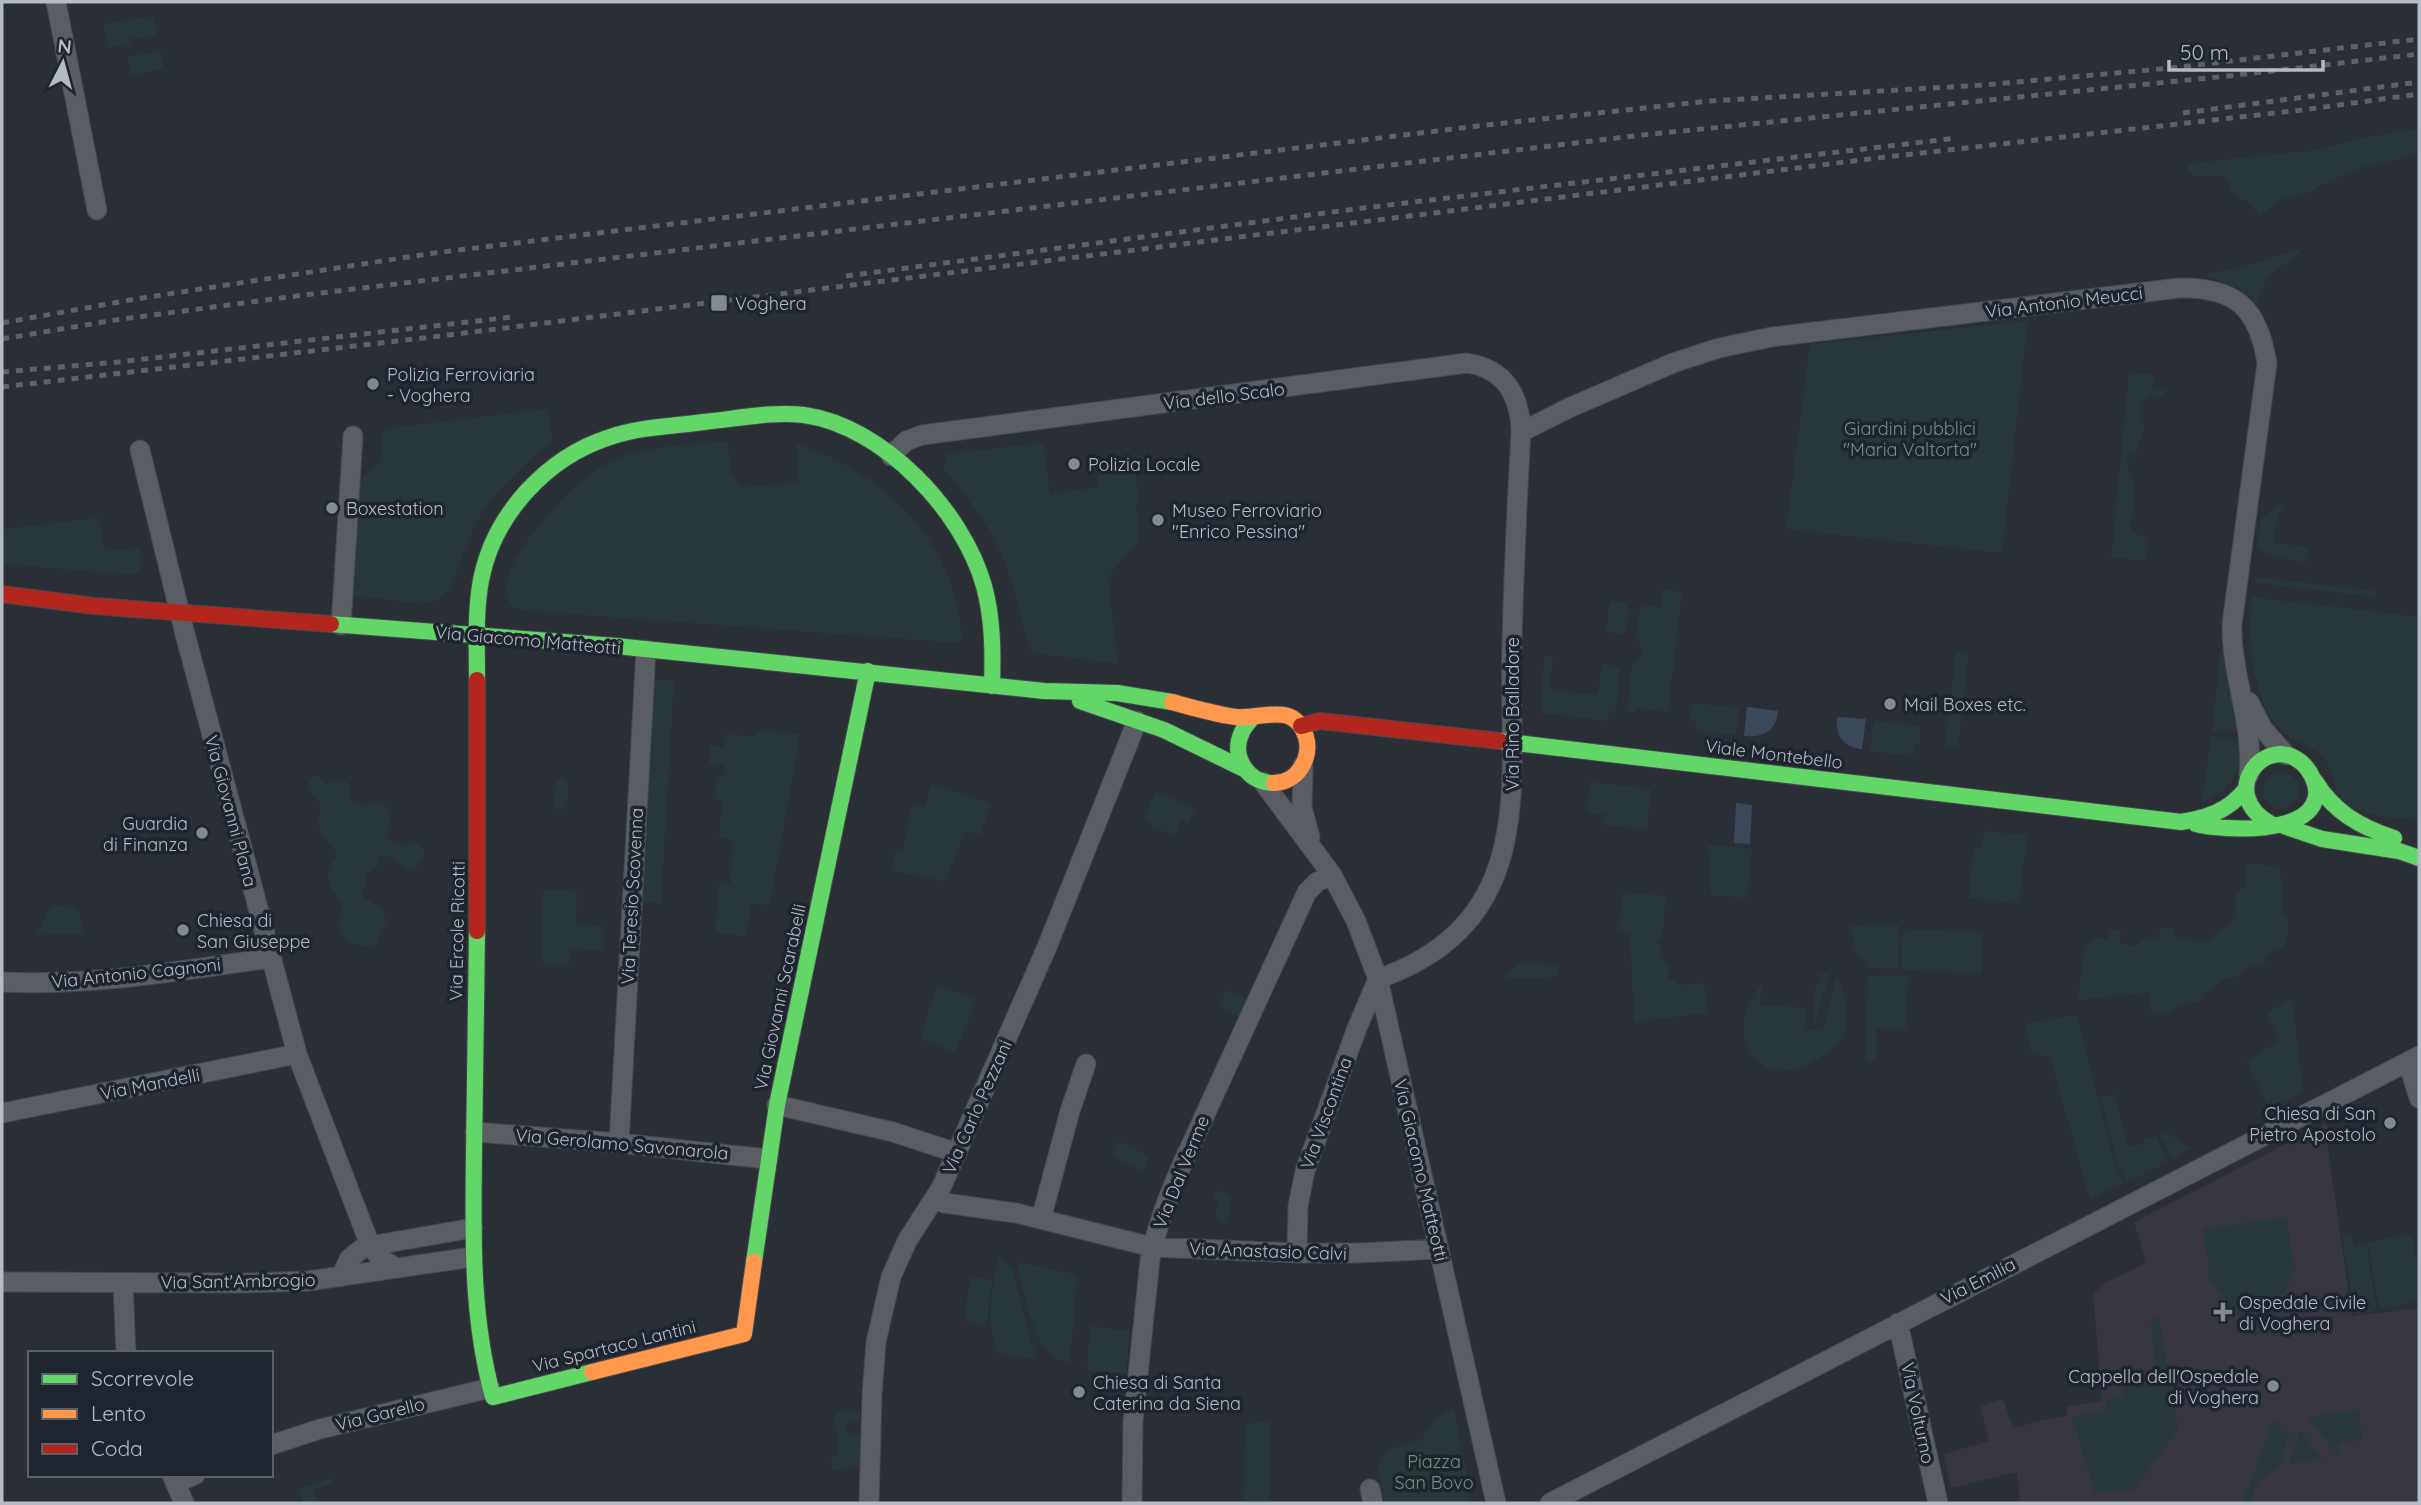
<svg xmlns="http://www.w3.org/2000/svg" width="2421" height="1505" font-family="Quicksand,sans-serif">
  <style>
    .medical { fill: #373540 }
    .green { fill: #28383a }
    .water { fill: #3b485c }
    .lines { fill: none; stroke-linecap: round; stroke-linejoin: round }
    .street-casing { stroke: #46494e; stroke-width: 21 }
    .fast-casing { stroke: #45494f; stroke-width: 18 }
    .slow-casing { stroke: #45494f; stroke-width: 18 }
    .jam-casing { stroke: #45494f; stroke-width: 18 }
    .street { stroke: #5a5d63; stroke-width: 19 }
    .fast { stroke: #63d668; stroke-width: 16 }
    .slow { stroke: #ff974d; stroke-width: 16 }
    .jam { stroke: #b3261e; stroke-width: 16 }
    .rail { stroke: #5e6166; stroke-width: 5; stroke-dasharray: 7 7; stroke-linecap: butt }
    .poi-dot { fill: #848a93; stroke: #1e252f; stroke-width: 2.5 }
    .labels { text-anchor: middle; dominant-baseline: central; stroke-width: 7; stroke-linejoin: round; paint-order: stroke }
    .street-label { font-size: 18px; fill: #b4bbc5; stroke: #1e252f }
    .poi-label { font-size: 18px; fill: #b4bbc5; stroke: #1e252f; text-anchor: start }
    .park-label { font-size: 18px; fill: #6e9477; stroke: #1e252f }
  </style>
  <rect width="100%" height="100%" fill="#2a2e35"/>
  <path class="medical" d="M 2327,1123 L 2328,1149 L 2352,1316 L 2419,1308 L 2419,1503 L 2020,1503 L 2017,1472 L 1951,1488 L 1943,1454 L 1989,1441 L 1980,1406 L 2003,1399 L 2013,1428 L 2043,1420 L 2068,1416 L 2066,1406 L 2102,1401 L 2093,1294 L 2100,1290 L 2099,1286 L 2146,1263 L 2134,1222 Z"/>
  <path class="green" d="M 154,16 L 158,35 L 130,39 L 131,44 L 108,48 L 104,24 Z
    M 161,51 L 164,69 L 131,75 L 127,57 Z
    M 2419,128 L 2419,150 L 2402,158 L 2367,166 L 2323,184 L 2306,194 L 2283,198 L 2260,216 L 2248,202 L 2230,192 L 2229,180 L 2221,175 L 2193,176 L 2187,169 L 2187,165 L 2191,163 L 2317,150 L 2363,138 Z
    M 2305,247 C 2281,274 2266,263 2256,307 L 2240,289 L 2207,276 L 2208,273 L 2241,268 Z
    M 2028,321 L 2002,553 L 1786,529 L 1810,344 Z
    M 2129,373 L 2155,375 L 2153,389 L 2167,390 L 2163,396 L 2151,396 C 2139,403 2137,413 2145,424 L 2136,453 C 2118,463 2131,469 2133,481 C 2134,491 2134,501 2135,510 L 2132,515 L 2131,527 L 2138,535 L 2144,537 L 2148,547 L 2145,561 L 2111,557 Z
    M 548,409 L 553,441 C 522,466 488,496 471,533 C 462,551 455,596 433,602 C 418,606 365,596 347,594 L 354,485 L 381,461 L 383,429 Z
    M 728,441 L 731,475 L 741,487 L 799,483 L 796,443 C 885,474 956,541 962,639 L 958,643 L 544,612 C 535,611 520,612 513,606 C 478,576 582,472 611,461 C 648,445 689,445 728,441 Z
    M 1043,443 L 1050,494 L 1099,487 L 1098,466 L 1134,462 L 1139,502 L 1136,502 L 1139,540 L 1108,577 L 1118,664 L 1034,653 L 1031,650 C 1020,623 1016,594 1007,567 C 993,528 967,498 943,467 L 947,454 Z
    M 2284,501 L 2277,518 L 2274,543 L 2309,547 L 2307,562 C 2291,560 2270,560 2257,547 L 2261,519 Z
    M 99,518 L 104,551 L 140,548 L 141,568 L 134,575 L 2,564 L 2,529 Z
    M 2255,577 L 2376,591 L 2375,597 L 2255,583 Z
    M 1663,589 L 1682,592 L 1668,712 L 1637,708 L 1636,713 L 1627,712 L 1632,664 L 1642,656 L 1640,644 L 1636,639 L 1639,610 L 1645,605 L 1661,607 Z
    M 2252,597 L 2419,617 L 2419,820 C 2394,817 2349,819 2337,790 C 2333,778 2331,766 2321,756 C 2310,744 2293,742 2281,730 C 2250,700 2249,638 2252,597 Z
    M 1610,601 L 1624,602 L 1629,609 L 1626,631 L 1622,634 L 1606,632 Z
    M 2221,646 L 2233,701 L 2242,731 L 2212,732 Z
    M 1956,651 L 1969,653 L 1958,747 L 1945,745 Z
    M 1544,656 L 1553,657 L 1550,690 L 1598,695 L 1602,663 L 1620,667 L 1616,711 L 1609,711 L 1608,721 L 1541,713 Z
    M 654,680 L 674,681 L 661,903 L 640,902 Z
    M 1692,703 L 1739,708 L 1736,735 L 1695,731 L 1696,721 L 1690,721 Z
    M 1874,721 L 1921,726 L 1919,745 L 1914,745 L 1913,756 L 1870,751 Z
    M 757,731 L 800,734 L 770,905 L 751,904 L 746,936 L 715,933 L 719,883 L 730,884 L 733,839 L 719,838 L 722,801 L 715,800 L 717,775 L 724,776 L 725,765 L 709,764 L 710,746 L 724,747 L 725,734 L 756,737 Z
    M 2211,737 L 2243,737 C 2242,771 2234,789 2202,803 Z
    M2263 790a18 18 0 1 1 36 0a18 18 0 1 1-36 0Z
    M 313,776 L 320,777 L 325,785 L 335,780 L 346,781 L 350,786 L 349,797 C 358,809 368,805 381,802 L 391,812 C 393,823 384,830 389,841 L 403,846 L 416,841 L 424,851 L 424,857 L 413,871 C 402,869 395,857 383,855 L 378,859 L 378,867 L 367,874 L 366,886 L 361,893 L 362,896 L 382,908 L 387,921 L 380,931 L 377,945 L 371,948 L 347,942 L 339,930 L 342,904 L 329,884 L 328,873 L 329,865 L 338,855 L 320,832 L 318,822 L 322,807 L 308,789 L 309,782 Z
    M 561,777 L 565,779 C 570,790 569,802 561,811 L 556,809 L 553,798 L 557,780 Z
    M 1590,782 L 1651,789 L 1647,829 L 1603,825 L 1604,814 L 1586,813 Z
    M 931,784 L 990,803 L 981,836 L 965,831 L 945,882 L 892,870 L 895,851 L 902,852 L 912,804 L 925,807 Z
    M 1155,792 L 1195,808 L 1188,823 L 1181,820 L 1175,836 L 1151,826 L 1152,823 L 1144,819 Z
    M 1984,831 L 2027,835 L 2019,904 L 1968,898 L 1974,847 L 1982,848 Z
    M 1708,845 L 1752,849 L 1747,898 L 1711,895 Z
    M 2246,863 L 2280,867 L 2283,913 L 2289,921 L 2285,947 L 2267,955 L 2266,963 L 2248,966 L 2239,976 L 2222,980 L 2212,990 L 2204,991 L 2203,998 L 2198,1002 L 2179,1005 L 2169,1013 L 2155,1013 L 2148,1008 L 2151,992 L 2078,1000 L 2083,954 L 2094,938 L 2107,939 L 2108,929 L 2121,930 L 2120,944 L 2139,946 L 2140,939 L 2158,941 L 2160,927 L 2174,929 L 2174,938 L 2204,941 L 2214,938 L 2215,933 L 2232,923 L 2236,918 L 2236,893 L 2247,885 Z
    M 543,889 L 577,891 L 576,924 L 604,926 L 603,950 L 570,949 L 569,965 L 542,964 Z
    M 1623,892 L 1666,896 L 1662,940 L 1651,940 L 1660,943 L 1660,957 L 1668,965 L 1668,978 L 1681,985 L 1704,983 L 1707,1013 L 1634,1022 L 1630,934 L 1635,934 L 1636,933 L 1619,930 Z
    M 51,906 L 77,907 L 85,934 L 36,935 Z
    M 1870,924 L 1899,925 L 1898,969 L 1867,968 L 1854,947 L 1851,926 L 1869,926 Z
    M 1903,929 L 1983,932 L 1982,973 L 1901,970 Z
    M 1519,963 L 1558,965 L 1558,976 L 1551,976 L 1550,979 L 1503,977 Z
    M 1830,971 L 1816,1022 L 1814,1021 L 1815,985 L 1821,984 L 1819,975 Z
    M 1837,974 C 1856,1020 1851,1046 1804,1066 C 1793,1071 1779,1073 1767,1068 C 1758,1064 1754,1057 1749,1049 C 1737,1024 1746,1004 1762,984 L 1760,1005 L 1806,1008 L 1805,1030 L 1822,1031 Z
    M 1868,976 L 1908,976 L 1906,1028 L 1876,1028 L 1876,1060 L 1868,1062 L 1865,1058 Z
    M 937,985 L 977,1000 L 955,1052 L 920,1039 Z
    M 1226,990 L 1247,999 L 1239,1017 L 1219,1007 Z
    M 2292,999 L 2303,1091 L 2269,1109 L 2246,1061 L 2281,1040 L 2267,1013 Z
    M 2077,1015 L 2115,1166 L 2123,1183 L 2090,1200 L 2050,1056 L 2032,1055 L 2024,1024 Z
    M 2114,1094 L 2129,1147 L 2144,1144 L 2143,1139 L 2156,1136 L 2169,1161 L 2126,1183 L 2118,1166 L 2101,1098 Z
    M 2166,1132 L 2191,1149 L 2173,1159 L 2159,1135 Z
    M 1118,1141 L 1150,1157 L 1143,1172 L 1111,1156 Z
    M 1216,1190 L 1232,1197 L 1227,1225 L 1214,1217 L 1220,1201 L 1213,1198 Z
    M 2287,1217 L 2293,1264 L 2297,1263 L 2268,1335 L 2258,1333 L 2254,1336 L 2206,1275 L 2210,1274 L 2203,1229 Z
    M 2412,1234 L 2419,1275 L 2419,1302 L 2379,1309 L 2368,1242 Z
    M 2352,1235 L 2354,1246 L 2366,1244 L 2377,1310 L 2355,1314 L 2342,1236 Z
    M 998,1258 L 1004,1259 L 1013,1271 L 1036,1359 L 997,1354 C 986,1315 991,1297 998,1258 Z
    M 1018,1262 L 1074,1274 L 1077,1278 L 1070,1363 C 1059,1361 1050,1355 1043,1346 C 1033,1333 1018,1279 1018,1262 Z
    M 970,1277 L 993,1280 L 986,1325 L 964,1322 Z
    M 2159,1317 L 2178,1429 L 2135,1489 L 2095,1493 L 2072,1417 L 2107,1410 L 2106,1399 L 2124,1398 L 2123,1387 L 2158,1383 L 2151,1320 Z
    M 1090,1326 L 1130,1331 L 1126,1374 L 1087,1370 Z
    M 1454,1410 L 1471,1497 L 1470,1503 L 1385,1503 C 1381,1487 1370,1456 1393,1448 C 1401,1445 1411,1444 1420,1441 C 1431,1429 1435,1412 1454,1410 Z
    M 2359,1410 L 2362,1440 L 2338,1442 L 2339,1456 L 2307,1417 Z
    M 860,1411 L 860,1420 L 847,1421 L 847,1435 L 860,1435 L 860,1467 L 832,1470 L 831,1456 L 839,1455 L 834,1412 Z
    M 2274,1420 L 2286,1435 L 2290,1432 L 2279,1467 L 2258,1482 L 2250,1503 L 2243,1503 Z
    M 1254,1421 L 1270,1422 L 1269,1501 L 1244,1501 L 1245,1425 L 1253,1425 Z
    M 2300,1431 L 2323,1460 L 2289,1463 Z
    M 332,1478 L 333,1483 L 314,1489 L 318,1503 L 303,1503 L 298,1489 Z"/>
  <path class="water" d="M 1747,707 L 1778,711 C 1777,731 1763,738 1744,736 Z
    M 1837,717 L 1866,719 L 1862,749 C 1843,747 1835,735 1837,717 Z
    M 1736,803 L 1752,805 L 1750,844 L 1734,843 Z"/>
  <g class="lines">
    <g class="street-casing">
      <path id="street" d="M 56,2 L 97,210
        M 1521,432 L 1571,407 L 1673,363 L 1719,348 L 1772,337 L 2179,288 C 2235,287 2258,307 2267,363 L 2232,624 C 2231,675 2254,724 2249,775
        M 140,450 L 185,634 L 297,1054 L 370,1245 L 380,1258 L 396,1268
        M 891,456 L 906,441 L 922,435 L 1467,363 C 1505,369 1520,395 1521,432 C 1517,501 1514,570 1512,639 C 1507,778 1544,920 1378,979 L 1357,1028 L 1305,1171 L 1298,1206 L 1297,1253
        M 341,625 L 353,436
        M 2249,702 L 2263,729 L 2286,755
        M 1303,765 L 1302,808 L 1310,837
        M 1263,782 L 1332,875 L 1356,921 L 1378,979 L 1496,1503
        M 2,982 C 92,986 181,971 270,958
        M 2408,1062 L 2419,1098
        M 777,1105 L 893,1132 L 957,1153
        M 2,1113 L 297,1054
        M 475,1132 L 619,1143 L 768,1159
        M 619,1143 L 646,650
        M 935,1198 L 944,1203 L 1016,1213 L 1152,1247 L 1297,1253 L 1358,1253 L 1439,1249
        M 1041,1219 L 1070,1111 L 1086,1064
        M 341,1277 L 349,1259 L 364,1247 L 473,1228
        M 2,1282 L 245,1283 L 308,1281 L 473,1257
        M 123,1283 L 126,1353
        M 1898,1323 L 1938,1503
        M 271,1445 L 320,1429 L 490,1388
        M 172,1475 L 184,1503
        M 175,1483 L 195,1475
        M 1370,1489 L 1373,1503
        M 869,1503 L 872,1395 L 876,1342 L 891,1277 L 907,1241 L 941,1188 L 1047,947 L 1137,721
        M 1132,1503 L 1133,1422 L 1150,1260 C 1156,1228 1168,1197 1181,1167 L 1307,892 L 1317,882 L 1332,875
        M 1550,1503 L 2419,1056"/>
    </g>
    <g class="fast-casing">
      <path id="fast" d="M 331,624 L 616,646 L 1044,691 L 1117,693 L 1172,702
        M 477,680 C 477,647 475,613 481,580 C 494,514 547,457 610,437 C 640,427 673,426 704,422 C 736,419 772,411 804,415 C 883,426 963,511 984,586 C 993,619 993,652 992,686
        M 1080,701 L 1164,730 L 1244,769
        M 1252,718 C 1249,722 1244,727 1242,732 C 1230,756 1248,784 1274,783
        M 1500,741 L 2181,822 C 2207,818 2228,811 2245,790
        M 2315,781 C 2334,812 2360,827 2394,838
        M 2196,824 C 2225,831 2310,835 2316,796 C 2318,785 2310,770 2302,763 C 2265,731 2216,794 2271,824
        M 2284,826 L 2322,839 L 2399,851 L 2419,858
        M 477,931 C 476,1006 475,1080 474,1154 C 473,1236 471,1317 493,1397 L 592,1372
        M 754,1262 L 777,1105 L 868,671"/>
    </g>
    <g class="slow-casing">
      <path id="slow" d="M 1172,702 C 1193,708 1214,714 1236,717 C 1261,720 1294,700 1306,737 C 1309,747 1307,759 1301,768 C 1295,777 1285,783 1274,783
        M 592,1372 L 744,1334 L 754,1262"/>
    </g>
    <g class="jam-casing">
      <path id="jam" d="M 2,594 L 94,606 L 331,624
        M 477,680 L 477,931
        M 1301,726 L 1320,721 L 1500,741"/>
    </g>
    <use href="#street" class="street"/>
    <use href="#fast" class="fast"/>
    <use href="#slow" class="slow"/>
    <use href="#jam" class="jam"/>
    <path class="rail" d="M 2183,113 L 2419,82
      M 846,276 L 1363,208 L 1957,138
      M 2,323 L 136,299 L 434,253 L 1478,126 L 1710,101 L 1984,85 L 2171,68 L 2419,39
      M 2,339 L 115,320 L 304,295 L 1642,135 L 2228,76 L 2419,54
      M 2,372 L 118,362 L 512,317
      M 2,387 L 432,337 L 1886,157 L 2302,110 L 2419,94"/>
  </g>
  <g class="poi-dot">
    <rect x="710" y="294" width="18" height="18" rx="3.5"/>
    <circle cx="373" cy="384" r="7"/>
    <circle cx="1074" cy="464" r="7"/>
    <circle cx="332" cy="508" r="7"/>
    <circle cx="1158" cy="520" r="7"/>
    <circle cx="1890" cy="704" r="7"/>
    <circle cx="202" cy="833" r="7"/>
    <circle cx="183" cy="930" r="7"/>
    <circle cx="2390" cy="1123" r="7"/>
    <path d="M2219.5 1301.5h7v7h7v7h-7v7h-7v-7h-7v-7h7z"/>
    <circle cx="2273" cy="1386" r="7"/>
    <circle cx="1079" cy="1392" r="7"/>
  </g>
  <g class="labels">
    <g class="street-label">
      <text transform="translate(2064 302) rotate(-7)">Via Antonio Meucci</text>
      <text transform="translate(1224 396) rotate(-7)">Via dello Scalo</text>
      <text transform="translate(528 640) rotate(5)">Via Giacomo Matteotti</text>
      <text transform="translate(1512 714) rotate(-90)">Via Rino Balladore</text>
      <text transform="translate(1774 754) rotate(7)">Viale Montebello</text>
      <text transform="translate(231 811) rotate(75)">Via Giovanni Plana</text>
      <text transform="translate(632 896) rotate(-87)">Via Teresio Scovenna</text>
      <text transform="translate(457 931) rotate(-89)">Via Ercole Ricotti</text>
      <text transform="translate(136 973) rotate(-6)">Via Antonio Cagnoni</text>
      <text transform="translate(780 997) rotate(-78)">Via Giovanni Scarabelli</text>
      <text transform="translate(150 1084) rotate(-11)">Via Mandelli</text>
      <text transform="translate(977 1107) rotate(-66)">Via Carlo Pezzani</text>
      <text transform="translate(1326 1113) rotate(-70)">Via Viscontina</text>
      <text transform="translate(622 1144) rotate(5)">Via Gerolamo Savonarola</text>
      <text transform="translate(1421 1170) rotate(77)">Via Giacomo Matteotti</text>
      <text transform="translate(1181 1172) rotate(-68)">Via Dal Verme</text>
      <text transform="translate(1268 1251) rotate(2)">Via Anastasio Calvi</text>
      <text transform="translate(238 1281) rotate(-1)">Via Sant'Ambrogio</text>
      <text transform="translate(1978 1281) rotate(-27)">Via Emilia</text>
      <text transform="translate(614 1346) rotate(-14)">Via Spartaco Lantini</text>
      <text transform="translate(1918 1413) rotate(78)">Via Volturno</text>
      <text transform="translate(380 1414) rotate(-14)">Via Garello</text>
    </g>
    <g class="poi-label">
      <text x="735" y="303">Voghera</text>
      <text x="387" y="374">Polizia Ferroviaria<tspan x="387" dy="21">- Voghera</tspan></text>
      <text x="1088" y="464">Polizia Locale</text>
      <text x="346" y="508">Boxestation</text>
      <text x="1172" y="510">Museo Ferroviario<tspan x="1172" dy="21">"Enrico Pessina"</tspan></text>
      <text x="1904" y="704">Mail Boxes etc.</text>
      <text x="188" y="823" text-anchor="end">Guardia<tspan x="188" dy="21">di Finanza</tspan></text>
      <text x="197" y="920">Chiesa di<tspan x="197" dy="21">San Giuseppe</tspan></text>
      <text x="2376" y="1113" text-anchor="end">Chiesa di San<tspan x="2376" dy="21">Pietro Apostolo</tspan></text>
      <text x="2239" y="1302">Ospedale Civile<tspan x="2239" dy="21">di Voghera</tspan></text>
      <text x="2259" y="1376" text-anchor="end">Cappella dell'Ospedale<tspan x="2259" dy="21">di Voghera</tspan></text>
      <text x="1093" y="1382">Chiesa di Santa<tspan x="1093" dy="21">Caterina da Siena</tspan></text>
    </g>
    <g class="park-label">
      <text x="1910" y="428">Giardini pubblici<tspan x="1910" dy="21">"Maria Valtorta"</tspan></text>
      <text x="1434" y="1461">Piazza<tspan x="1434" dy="21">San Bovo</tspan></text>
    </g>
  </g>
  <rect width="2421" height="1505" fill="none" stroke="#b4bbc5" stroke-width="7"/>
  <rect x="28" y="1351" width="245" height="126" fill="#1e252f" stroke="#5a616b" stroke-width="2"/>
  <rect x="42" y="1374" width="35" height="10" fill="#63d668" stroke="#5a616b" stroke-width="2"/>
  <text x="91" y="1386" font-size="21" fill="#b4bbc5">Scorrevole</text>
  <rect x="42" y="1409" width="35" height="10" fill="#ff974d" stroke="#5a616b" stroke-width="2"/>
  <text x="91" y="1421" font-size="21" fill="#b4bbc5">Lento</text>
  <rect x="42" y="1444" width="35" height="10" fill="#b3261e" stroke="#5a616b" stroke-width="2"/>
  <text x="91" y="1456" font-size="21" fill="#b4bbc5">Coda</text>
  <g transform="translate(63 63) rotate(6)" stroke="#1e252f" stroke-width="5" paint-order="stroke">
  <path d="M0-5L12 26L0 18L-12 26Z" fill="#b4bbc5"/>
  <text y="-10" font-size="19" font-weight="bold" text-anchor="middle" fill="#b4bbc5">N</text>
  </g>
  <path d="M2169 60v10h154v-10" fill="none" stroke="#b4bbc5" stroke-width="3.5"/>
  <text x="2180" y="60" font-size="21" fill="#b4bbc5" stroke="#1e252f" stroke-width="5" paint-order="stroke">50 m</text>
</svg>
